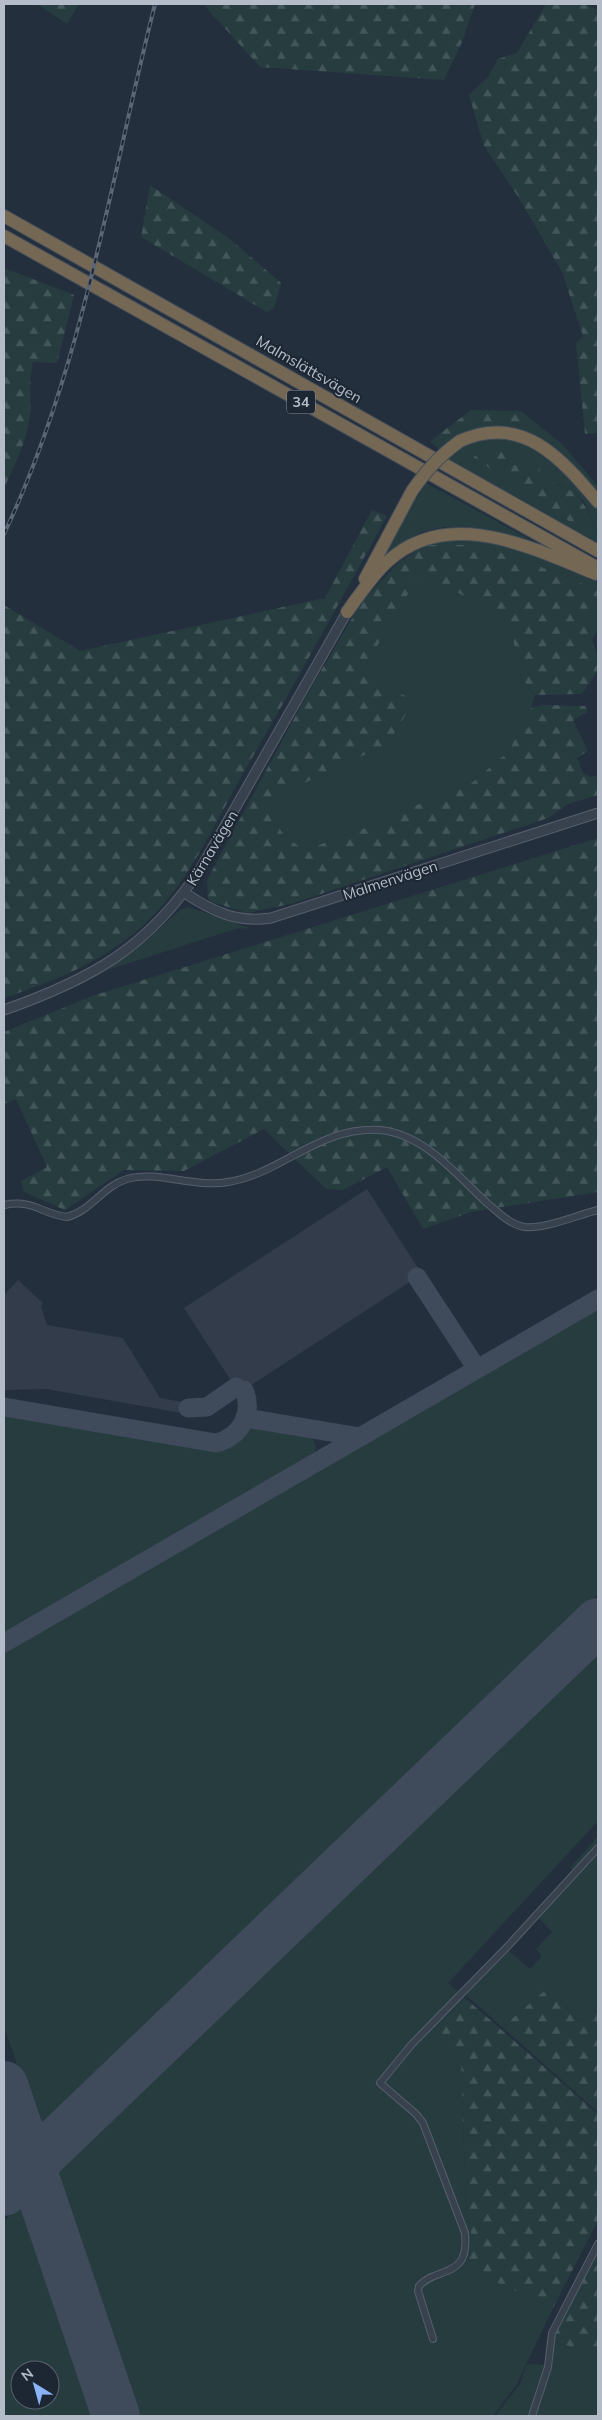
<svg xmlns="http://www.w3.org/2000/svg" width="602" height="2420" font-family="Mulish,sans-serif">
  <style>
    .airport { fill: #323c4b }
    .green { fill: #263c3f; fill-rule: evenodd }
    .forest { fill: url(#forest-firs) }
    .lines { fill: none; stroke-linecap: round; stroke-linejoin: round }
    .taxiway { stroke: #3f4a5a; stroke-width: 19 }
    .runway { stroke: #3f4a5a; stroke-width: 48 }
    .minor-casing { stroke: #565f6c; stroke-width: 8 }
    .tertiary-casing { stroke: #565f6c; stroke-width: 11 }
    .motorway-casing { stroke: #434c59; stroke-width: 14 }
    .minor { stroke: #38414e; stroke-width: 6 }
    .tertiary { stroke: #38414e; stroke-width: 9 }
    .motorway { stroke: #746855; stroke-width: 12 }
    .rail-casing { stroke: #5a6575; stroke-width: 4 }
    .rail { stroke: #1d2633; stroke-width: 2; stroke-dasharray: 5.5; stroke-linecap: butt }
    .motorway-bridge-casing { stroke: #434c59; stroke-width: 14; stroke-linecap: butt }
    .motorway-bridge { stroke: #746855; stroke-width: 12 }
    .labels { text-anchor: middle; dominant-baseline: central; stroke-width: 4; stroke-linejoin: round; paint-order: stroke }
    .shield { fill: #1d2633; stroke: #878f9c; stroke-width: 1 }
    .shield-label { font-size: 14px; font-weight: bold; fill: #b4bcc9 }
    .street-label { font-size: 15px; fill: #b4bcc9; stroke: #1d2633 }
  </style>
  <defs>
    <pattern id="forest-firs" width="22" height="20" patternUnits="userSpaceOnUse" patternTransform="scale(1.25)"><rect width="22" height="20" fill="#263c3f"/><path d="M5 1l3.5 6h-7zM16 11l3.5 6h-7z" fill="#435659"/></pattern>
  </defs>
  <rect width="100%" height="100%" fill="#242f3e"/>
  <path class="airport" d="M 367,1189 L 422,1274 L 239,1393 L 184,1308 Z
    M 18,1280 L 43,1303 L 41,1306 L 47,1325 L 123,1338 L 160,1398 L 189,1403 L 187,1414 L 46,1389 L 4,1390 L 4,1295 Z"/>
  <path class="green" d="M 493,420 L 542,428 L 562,444 L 598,486 L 598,495 C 584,477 569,457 550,444 C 515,420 472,423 439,449 L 430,442 L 437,436 L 441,440 L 462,427 Z
    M 499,437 C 509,440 520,441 529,445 C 559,458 578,486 598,509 L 598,543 L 446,457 L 474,440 ZM 506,445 L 514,465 L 538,480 L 561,485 L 584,501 L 595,526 L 501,475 L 474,457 Z
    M 426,483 L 544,547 L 501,533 L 472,527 L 443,527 L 422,532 L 405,542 L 378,561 Z
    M 444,539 C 458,540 472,540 486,541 C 522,545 566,567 598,583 L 598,590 L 513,556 L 424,545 Z
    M 421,571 L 505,619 L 513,639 L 521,678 L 535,695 L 531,708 L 509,751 L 467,787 L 402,810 L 379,823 L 305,850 C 278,833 273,827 279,795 L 388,744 L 414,701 L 369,675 L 367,663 Z
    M 598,597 L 598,629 L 592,640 L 586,619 Z
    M 188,907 L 250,928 L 235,929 L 108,970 L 144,943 L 180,910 Z
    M 598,1306 L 598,1594 L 39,2130 L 4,2026 L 4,1651 Z
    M 4,1415 L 207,1449 C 219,1448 230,1447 240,1438 C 244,1435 247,1430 252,1428 C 261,1425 306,1433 312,1439 C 317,1443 316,1448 314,1454 L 4,1635 Z
    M 598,1652 L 598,1821 L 448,1983 L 465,1998 L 432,2033 L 461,2060 L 466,2208 L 472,2238 L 467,2269 L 553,2308 L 517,2384 L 493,2416 L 136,2416 L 54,2173 Z
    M 598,1836 L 598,1844 L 574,1871 L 570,1868 Z
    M 598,1854 L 598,2010 L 579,2022 L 549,1987 L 502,2027 L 466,1995 L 509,1951 L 530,1969 L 542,1956 L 536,1949 L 552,1932 L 539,1918 Z
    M 22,2206 L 24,2208 L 95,2416 L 4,2416 L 4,2221 L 19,2207 ZM 20,2370 L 50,2370 L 50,2400 L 20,2400 Z
    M 554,2341 L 598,2356 L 598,2416 L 534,2416 L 551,2369 Z
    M 527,2364 L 547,2365 L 530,2416 L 495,2416 L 520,2384 Z"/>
  <path class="forest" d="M 37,4 L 79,4 L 67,24 Z
    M 203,4 L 475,4 L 462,42 L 444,80 L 260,67 Z
    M 546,4 L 583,4 L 598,10 L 598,433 L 585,434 L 576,343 L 583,336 L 562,272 L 517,195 L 484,146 L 469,95 L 488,77 L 498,59 L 517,53 Z
    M 150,185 L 230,239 L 281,283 L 274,308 L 267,312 L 141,237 Z
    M 4,268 L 74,295 L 57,363 L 33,362 C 28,380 32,398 30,416 C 27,441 14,466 4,489 Z
    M 471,410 L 521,411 L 542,428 C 498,421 480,415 441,440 L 437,436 Z
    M 506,445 L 514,465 L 540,468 L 538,480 C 574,487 580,493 595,526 L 569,521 L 473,457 Z
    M 372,510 L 387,516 C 339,603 291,691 241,777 C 212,829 185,890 138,930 C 95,966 55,980 4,998 L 4,605 L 80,651 L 325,598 Z
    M 424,545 L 470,545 L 514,556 L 598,590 L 598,597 L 586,619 L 598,659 L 598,670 L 582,694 L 535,695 L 521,678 L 513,639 L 505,619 L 421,572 L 367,663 L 369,675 L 414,701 L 388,744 L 279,795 C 273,827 278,833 305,850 L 379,823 L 402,810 L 467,787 L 509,751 L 531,708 L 543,705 L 585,706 L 588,712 L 573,720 L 588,751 L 577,758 L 583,773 L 591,777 L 598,775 L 598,795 L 568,804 L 548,818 L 291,904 L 247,913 L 212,902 L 208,899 L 207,880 L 309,691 L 363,600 L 398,563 Z
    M 598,838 L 598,1192 L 471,1212 L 423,1229 L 387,1167 L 343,1190 L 326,1189 L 264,1129 L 184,1171 L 124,1170 L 65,1210 L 24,1192 L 21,1181 L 47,1167 L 16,1099 L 4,1104 L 4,1032 L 92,996 Z
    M 549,1987 L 579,2022 L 598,2010 L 598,2112 L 502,2027 Z
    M 465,1998 L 598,2114 L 598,2220 L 553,2308 L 467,2269 L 472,2238 L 466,2208 L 461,2061 L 432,2033 Z
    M 598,2249 L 598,2356 L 554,2341 L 555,2333 Z"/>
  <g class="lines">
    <path class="taxiway" d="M 417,1277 L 477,1369
      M 4,1407 L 216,1443 C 240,1437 254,1414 244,1390
      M 188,1408 L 207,1407 L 236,1387
      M 245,1418 L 360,1437 L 598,1299
      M 4,1643 L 360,1437"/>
    <path class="runway" d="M 4,2085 L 116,2416
      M 4,2192 L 598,1622"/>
    <g class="minor-casing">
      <path id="minor" d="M 4,1205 C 34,1199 41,1214 67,1217 C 91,1211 103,1186 127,1179 C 156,1170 194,1188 228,1182 C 283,1173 319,1126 380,1130 C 424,1134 457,1175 487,1203 C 498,1212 510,1225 525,1227 C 546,1229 577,1215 598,1210
        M 433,2339 L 418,2291 L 419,2286 C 436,2266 470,2280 465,2233 L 423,2123 L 416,2114 L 380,2083 L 412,2044 L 508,1946 L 598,1848
        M 532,2416 L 548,2367 L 552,2333 L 598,2244"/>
    </g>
    <g class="tertiary-casing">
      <path id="tertiary" d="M 185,893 C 213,912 237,923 271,918 L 598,813
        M 4,1010 C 92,979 148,948 201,868 L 347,612"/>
    </g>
    <g class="motorway-casing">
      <path id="motorway" d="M 4,216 L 598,551
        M 4,236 L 598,568
        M 460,441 C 522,413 561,458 598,502
        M 365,579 L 412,491
        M 347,612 C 359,595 372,576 387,562 C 448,505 532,548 596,574"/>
    </g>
    <use href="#minor" class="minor"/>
    <use href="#tertiary" class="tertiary"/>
    <use href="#motorway" class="motorway"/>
    <g class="rail-casing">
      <path id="rail" d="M 4,534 C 83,367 110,182 155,4"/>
    </g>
    <use href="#rail" class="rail"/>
    <g class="motorway-bridge-casing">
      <path id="motorway-bridge" d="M 412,491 C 426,471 439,456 460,441"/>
    </g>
    <use href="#motorway-bridge" class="motorway-bridge"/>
  </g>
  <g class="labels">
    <rect class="shield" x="287" y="390.5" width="28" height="23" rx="4"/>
    <g class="shield-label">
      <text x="301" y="402">34</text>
    </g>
    <g class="street-label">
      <text transform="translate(309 369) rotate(30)">Malmslättsvägen</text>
      <text transform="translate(212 848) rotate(-59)">Kärnavägen</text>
      <text transform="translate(390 880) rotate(-18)">Malmenvägen</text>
    </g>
  </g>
  <rect width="602" height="2420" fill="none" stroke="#b4bcc9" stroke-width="10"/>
  <g transform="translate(35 2385) rotate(323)"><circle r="24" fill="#1d2633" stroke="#59626f"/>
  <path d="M0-4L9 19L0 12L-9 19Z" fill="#8ab4f8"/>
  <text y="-8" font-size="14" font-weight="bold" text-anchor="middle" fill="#b4bcc9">N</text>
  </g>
</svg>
